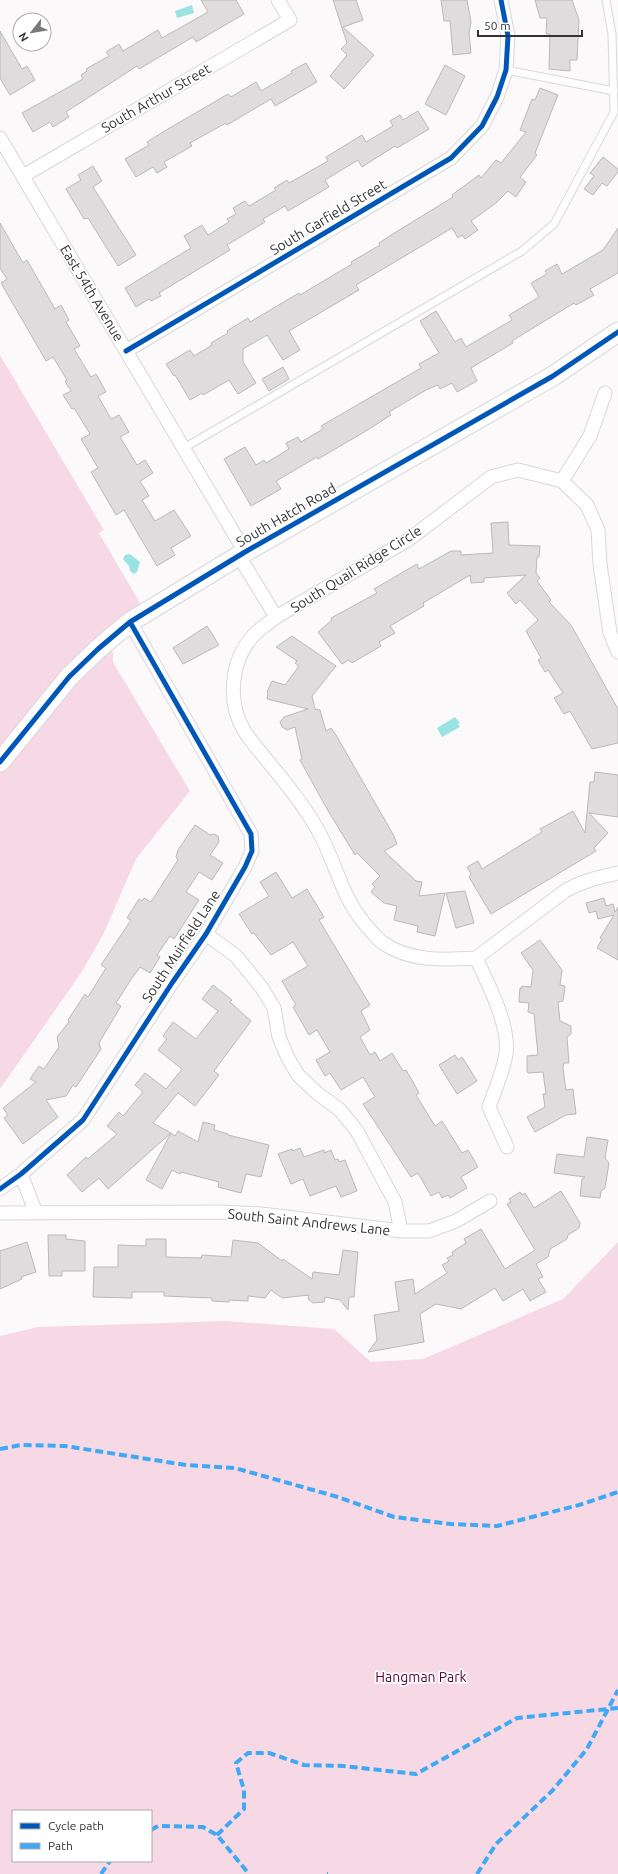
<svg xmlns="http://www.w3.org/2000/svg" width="618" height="1874" font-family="Ubuntu,sans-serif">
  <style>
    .green { fill: #f6d9e5; fill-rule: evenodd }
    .water { fill: #99e3e3 }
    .building { fill: #dedcdd; stroke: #bbb8b9 }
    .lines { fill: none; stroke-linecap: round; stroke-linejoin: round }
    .service-casing { stroke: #d9d7d8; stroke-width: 9 }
    .minor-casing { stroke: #d9d7d8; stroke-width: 15 }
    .secondary-casing { stroke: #d9d7d8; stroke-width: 21 }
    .service { stroke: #fffefe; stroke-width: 7 }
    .minor { stroke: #fffefe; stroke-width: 13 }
    .secondary { stroke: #fffefe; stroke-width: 19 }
    .quiet { stroke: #3fa9f5; stroke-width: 4; stroke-dasharray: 8 4; stroke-linecap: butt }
    .cycleway-casing { stroke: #fff; stroke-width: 8 }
    .cycleway { stroke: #0057b8; stroke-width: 5 }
    .labels { text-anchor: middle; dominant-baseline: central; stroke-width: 3.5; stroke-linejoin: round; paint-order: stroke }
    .street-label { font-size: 14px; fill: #343233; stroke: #fff }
    .park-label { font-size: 14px; fill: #5a0036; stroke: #fff }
  </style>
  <rect width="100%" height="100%" fill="#fcf9fa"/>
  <path class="green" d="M 0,355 L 104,530 L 99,533 L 140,603 L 103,631 L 113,653 L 113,662 L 190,791 L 136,859 L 103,935 L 81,973 L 0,1089 Z
    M 618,1242 L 618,1874 L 0,1874 L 0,1336 L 38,1327 L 226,1321 L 334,1329 L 371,1362 L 423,1359 L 563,1299 ZM 13,1811 L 151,1811 L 151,1861 L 13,1861 Z"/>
  <path class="water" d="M 192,5 L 194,13 L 177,18 L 175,11 Z
    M 130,554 L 140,562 L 137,572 L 134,574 L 130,571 L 129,566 L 123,559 L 125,555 Z
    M 455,717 L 460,723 L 458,724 L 460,727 L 442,737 L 437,728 Z"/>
  <path class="building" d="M 201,0 L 236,0 L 244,14 L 196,42 L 193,37 L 139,69 L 137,66 L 66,112 L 69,117 L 53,127 L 50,122 L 33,132 L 22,113 L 83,79 L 81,75 L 87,71 L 86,69 L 109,56 L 106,52 L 119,44 L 123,51 L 158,30 L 162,38 L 208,12 Z
    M 333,0 L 356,0 L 363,20 L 343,27 L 374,55 L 344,89 L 330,76 L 347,55 L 341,49 L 347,43 Z
    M 441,0 L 467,0 L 471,22 L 469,33 L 471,53 L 453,55 L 450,21 L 444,21 Z
    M 535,0 L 572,0 L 579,20 L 577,60 L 570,60 L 570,71 L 549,69 L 550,34 L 546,34 L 547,18 L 540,18 Z
    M 0,31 L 22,69 L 27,66 L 35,80 L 10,95 L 0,78 Z
    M 306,63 L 317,82 L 275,106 L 271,99 L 227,125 L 226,123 L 190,143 L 192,146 L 164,162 L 167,167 L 157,173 L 153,167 L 136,177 L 125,159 L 149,145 L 147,142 L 168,129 L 228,94 L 231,97 L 256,82 L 261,91 L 292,73 L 291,71 Z
    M 445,65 L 465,76 L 446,115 L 425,104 Z
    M 540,88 L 558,95 L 535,153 L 537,155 L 520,177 L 526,182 L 516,197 L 508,191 L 496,203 L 471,221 L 478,230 L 465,239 L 462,235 L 458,238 L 452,228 L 356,285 L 359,290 L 289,331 L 300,350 L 283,360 L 267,335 L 243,349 L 243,362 L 256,383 L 238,394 L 229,380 L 203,395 L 202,393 L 190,400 L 175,375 L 174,376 L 166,364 L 190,350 L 194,356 L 212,345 L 211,343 L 228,333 L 227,331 L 248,318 L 250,322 L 299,293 L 300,295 L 352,264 L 351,262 L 380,245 L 379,243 L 396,232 L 453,197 L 452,195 L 479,175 L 481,178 L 496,160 L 501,163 L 526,132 L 520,130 L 532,99 L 535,100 Z
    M 418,111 L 429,129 L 397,148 L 395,146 L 362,167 L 358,160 L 325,180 L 329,187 L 288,211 L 285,206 L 263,219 L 265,222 L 227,245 L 230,250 L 159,293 L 161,296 L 151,301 L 149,299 L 136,307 L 125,288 L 191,248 L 184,236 L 202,225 L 208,235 L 229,222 L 227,219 L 236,214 L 233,208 L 245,201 L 249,206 L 276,190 L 274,188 L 287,180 L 289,183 L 328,161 L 326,157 L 362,135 L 366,142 L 393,126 L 390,121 L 400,115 L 403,120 Z
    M 603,157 L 618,169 L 618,172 L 607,186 L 602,183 L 593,195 L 584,189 L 594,176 L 590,173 Z
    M 93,166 L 102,181 L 93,187 L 136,255 L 118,266 L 88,218 L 84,219 L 66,189 L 81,180 L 78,175 Z
    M 0,223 L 23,263 L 27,260 L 55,309 L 61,305 L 69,320 L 66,322 L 80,346 L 74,349 L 91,377 L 96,374 L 106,392 L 98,396 L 111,419 L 119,415 L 129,432 L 120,437 L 137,465 L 145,460 L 153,473 L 140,481 L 149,496 L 142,500 L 155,521 L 174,510 L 191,536 L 171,548 L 175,555 L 157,566 L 124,510 L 116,515 L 91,472 L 98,468 L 81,439 L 90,434 L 74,408 L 72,409 L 63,395 L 71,391 L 65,381 L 67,380 L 53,357 L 46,361 L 1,283 L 7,279 L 0,268 Z
    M 618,228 L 618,273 L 590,289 L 594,295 L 576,305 L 574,303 L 512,341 L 513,343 L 471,368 L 477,381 L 457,392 L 452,383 L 440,389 L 438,385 L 426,390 L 389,412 L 391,415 L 366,431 L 318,459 L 317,457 L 276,481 L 281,489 L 251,506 L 224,459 L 245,447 L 256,465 L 264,460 L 266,463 L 289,449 L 286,443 L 298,437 L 301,442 L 323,429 L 321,426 L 421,368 L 419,364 L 439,353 L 420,321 L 436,311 L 455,342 L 461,338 L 466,347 L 512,320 L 509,315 L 539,297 L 531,283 L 547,274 L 545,271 L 557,264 L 562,274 L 603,250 Z
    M 283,367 L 289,379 L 269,391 L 262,379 Z
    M 508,522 L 509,545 L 540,546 L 539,557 L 537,557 L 536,573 L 540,578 L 537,581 L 551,600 L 549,602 L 571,625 L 618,709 L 618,743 L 592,749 L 570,711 L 564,714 L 554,698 L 563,693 L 548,670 L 545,672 L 538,660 L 541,658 L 526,631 L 538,620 L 520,600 L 516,604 L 507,593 L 526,575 L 484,578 L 484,582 L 471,583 L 470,575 L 423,603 L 424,606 L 390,626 L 395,633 L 379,642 L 381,646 L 352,663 L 349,660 L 342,664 L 318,632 L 332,620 L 331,618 L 377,593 L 374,589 L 417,564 L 419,569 L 451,551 L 461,551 L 461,555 L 493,553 L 491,523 Z
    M 207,626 L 219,645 L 183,664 L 173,648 Z
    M 292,636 L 336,666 L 312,696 L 315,709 L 320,710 L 326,731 L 331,728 L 336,735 L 394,836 L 397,844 L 384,851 L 416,881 L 422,882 L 419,896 L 445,893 L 435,936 L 417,932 L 418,926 L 394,920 L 397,906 L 384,903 L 371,892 L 375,887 L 372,884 L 380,876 L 357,853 L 355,855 L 327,809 L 300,760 L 302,759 L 295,727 L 287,730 L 282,727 L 280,722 L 284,717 L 308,709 L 267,699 L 268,694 L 267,692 L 272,681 L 285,685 L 299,666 L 295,663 L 297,661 L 276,647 Z
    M 595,772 L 618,775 L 618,817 L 589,813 L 608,833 L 594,848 L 596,851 L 491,914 L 469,877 L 471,874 L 467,867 L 478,861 L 482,869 L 542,832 L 540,829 L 573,811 L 585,833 L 590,782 L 594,782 Z
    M 195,825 L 210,835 L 214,834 L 218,836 L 219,842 L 210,855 L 223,863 L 212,880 L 199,872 L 186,892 L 199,900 L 174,939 L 170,936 L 157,955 L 160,957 L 150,973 L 140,967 L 132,978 L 116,1003 L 121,1006 L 99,1043 L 101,1049 L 76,1087 L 73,1085 L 66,1096 L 46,1100 L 58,1117 L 23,1144 L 4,1118 L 8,1115 L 3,1108 L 36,1082 L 30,1079 L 39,1066 L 44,1069 L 59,1047 L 57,1037 L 69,1022 L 68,1020 L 85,994 L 88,997 L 106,968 L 101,965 L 131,920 L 127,918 L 139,899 L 142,901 L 144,898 L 151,902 L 178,860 L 176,857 L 178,850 Z
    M 276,872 L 292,898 L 307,889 L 324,917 L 319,920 L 370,1005 L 361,1011 L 370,1030 L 360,1037 L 370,1055 L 375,1052 L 380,1061 L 392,1053 L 403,1071 L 406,1070 L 413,1082 L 419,1093 L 416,1095 L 435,1126 L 442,1121 L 462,1153 L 468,1150 L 478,1167 L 461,1177 L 467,1188 L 450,1198 L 448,1195 L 442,1198 L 439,1192 L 431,1196 L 418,1173 L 411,1177 L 363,1104 L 375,1097 L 363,1077 L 341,1090 L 330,1073 L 325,1076 L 316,1060 L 330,1052 L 317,1030 L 309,1035 L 293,1007 L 296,1005 L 282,981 L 308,966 L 293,942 L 271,955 L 254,933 L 252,934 L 239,914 L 269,896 L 260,882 Z
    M 465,891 L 474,923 L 456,928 L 446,893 Z
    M 604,898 L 606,906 L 613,904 L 615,912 L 618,907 L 618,960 L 597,948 L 602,939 L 600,938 L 614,915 L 598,919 L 596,911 L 589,913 L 586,903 Z
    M 540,940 L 562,970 L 560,985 L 565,986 L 565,988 L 563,1001 L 558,1002 L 560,1021 L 571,1026 L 571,1034 L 567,1037 L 569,1063 L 564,1063 L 563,1068 L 566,1090 L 573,1089 L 576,1114 L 566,1115 L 535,1132 L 527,1117 L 545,1107 L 543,1094 L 546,1094 L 543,1072 L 528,1073 L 527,1071 L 527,1056 L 538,1055 L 534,1014 L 528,1012 L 529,1003 L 519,1002 L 519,1000 L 520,988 L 522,988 L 522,986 L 531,987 L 533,970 L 521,953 Z
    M 213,985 L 232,1000 L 230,1002 L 251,1021 L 214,1071 L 219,1075 L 195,1106 L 178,1093 L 153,1123 L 171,1133 L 108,1189 L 99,1178 L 82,1192 L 67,1175 L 86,1157 L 88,1159 L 117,1134 L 107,1126 L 119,1112 L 123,1116 L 143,1092 L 135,1085 L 145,1073 L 166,1089 L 182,1069 L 158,1050 L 167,1039 L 163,1036 L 173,1022 L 196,1039 L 218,1011 L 202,999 Z
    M 455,1055 L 458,1060 L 462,1057 L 477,1081 L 457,1094 L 439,1065 Z
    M 203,1122 L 215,1125 L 214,1130 L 228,1134 L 228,1135 L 269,1145 L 261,1177 L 246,1174 L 241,1193 L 218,1187 L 219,1182 L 181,1172 L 180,1174 L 172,1170 L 162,1189 L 146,1180 L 171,1133 L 175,1136 L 178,1131 L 198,1142 Z
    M 587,1137 L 608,1140 L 605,1158 L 609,1163 L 605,1188 L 601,1191 L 600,1198 L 580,1196 L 582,1179 L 585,1177 L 554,1173 L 557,1154 L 584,1157 Z
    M 300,1148 L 304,1157 L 324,1150 L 324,1153 L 331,1150 L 335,1160 L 338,1159 L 339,1162 L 345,1160 L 357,1191 L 341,1197 L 336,1186 L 310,1196 L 303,1179 L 291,1184 L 278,1154 L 292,1149 L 293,1151 Z
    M 561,1191 L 580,1223 L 579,1228 L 568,1235 L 567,1239 L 550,1249 L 548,1257 L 536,1264 L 543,1277 L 538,1279 L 546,1292 L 530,1301 L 523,1289 L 503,1301 L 495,1288 L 461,1309 L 436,1304 L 420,1314 L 424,1342 L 368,1352 L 377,1340 L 374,1315 L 399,1311 L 395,1282 L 413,1279 L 415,1294 L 447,1273 L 442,1265 L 449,1261 L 447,1258 L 453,1255 L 452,1252 L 466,1243 L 464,1239 L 481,1229 L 505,1269 L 535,1250 L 507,1204 L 511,1202 L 509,1199 L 520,1192 L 522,1195 L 525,1193 L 534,1208 Z
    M 48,1235 L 66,1235 L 66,1239 L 85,1241 L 85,1271 L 62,1271 L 62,1276 L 49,1276 Z
    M 146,1239 L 166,1239 L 166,1257 L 201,1258 L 202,1255 L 231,1257 L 233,1240 L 258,1243 L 282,1261 L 283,1259 L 312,1279 L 313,1272 L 339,1275 L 343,1250 L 358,1252 L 354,1297 L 349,1297 L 348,1310 L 340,1300 L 325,1297 L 324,1302 L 313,1303 L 308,1299 L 309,1295 L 282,1298 L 271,1290 L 265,1298 L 248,1296 L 248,1301 L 229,1300 L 229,1302 L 212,1301 L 212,1298 L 164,1296 L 164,1292 L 132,1292 L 132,1298 L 93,1297 L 94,1267 L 118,1267 L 118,1245 L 146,1246 Z
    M 27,1242 L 36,1272 L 21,1277 L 22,1279 L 0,1289 L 0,1251 Z"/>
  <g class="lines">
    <g class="service-casing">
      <path id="service" d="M 506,70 L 614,91
        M 184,448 L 522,251 L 554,224 L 614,112 L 612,34 L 606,0"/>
    </g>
    <g class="minor-casing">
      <path id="minor" d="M 0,138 L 245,552
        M 23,176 L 290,20 L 278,0
        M 126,351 L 451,158 L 482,126 L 497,97 L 506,70 L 508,36 L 501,0
        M 562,481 L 590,436 L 605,393
        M 239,556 L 276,617 C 269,623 259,629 253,636 C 230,661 227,704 245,732 C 250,740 256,747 262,754 C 282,779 303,803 319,832 C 338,867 342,902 372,932 C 375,936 379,940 383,943 C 410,962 445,960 476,958
        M 276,617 L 408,540 L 491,477 L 518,470 L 562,481 L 587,505 L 598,530 L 600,564 L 610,633 L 618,652
        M 206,934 L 236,956 L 262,988 L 274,1008 L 279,1037 L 288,1058 L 298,1075 L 317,1093 L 340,1110 L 357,1131 L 395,1202 L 401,1231
        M 476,958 C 488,984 510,1025 506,1054 C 503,1072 495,1090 489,1107 L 507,1147
        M 476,958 L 565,891 C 582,881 599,877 618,873
        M 21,1174 L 36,1213
        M 0,1189 L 21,1174 L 83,1120 L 172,983 L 206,934 L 245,867 L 252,851 L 251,834 L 130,622
        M 0,1213 L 221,1212 L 261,1214 L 401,1231 L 429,1231 L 456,1221 L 490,1201"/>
    </g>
    <g class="secondary-casing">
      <path id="secondary" d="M 0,762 L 69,677 L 98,649 L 130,622 L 245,552 L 553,376 L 618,332"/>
    </g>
    <use href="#service" class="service"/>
    <use href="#minor" class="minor"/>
    <use href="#secondary" class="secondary"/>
    <path class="quiet" d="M 0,1449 L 21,1445 L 65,1446 L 186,1465 L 235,1468 L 338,1497 L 394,1517 L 451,1524 L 497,1526 L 579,1505 L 618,1492
      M 151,1830 L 158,1826 L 203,1827 L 217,1835 L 249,1874
      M 217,1835 L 244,1809 L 244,1790 L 236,1763 L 248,1753 L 269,1753 L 304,1765 L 343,1766 L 416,1774 L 517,1718 L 618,1708
      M 101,1874 L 110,1861
      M 327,1874 L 328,1874
      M 477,1874 L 496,1844 L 552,1791 L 587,1749 L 618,1690"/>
    <g class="cycleway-casing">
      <path id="cycleway" d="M 126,351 L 451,158 L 482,126 L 497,97 L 506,70 L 508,36 L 501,0
        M 0,762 L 69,677 L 98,649 L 130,622 L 245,552 L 553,376 L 618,332
        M 0,1189 L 21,1174 L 83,1120 L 172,983 L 206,934 L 245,867 L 252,851 L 251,834 L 130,622"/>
    </g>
    <use href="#cycleway" class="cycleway"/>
  </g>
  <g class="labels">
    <g class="street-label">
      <text transform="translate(156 98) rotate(-30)">South Arthur Street</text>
      <text transform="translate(328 217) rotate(-31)">South Garfield Street</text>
      <text transform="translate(92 293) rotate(59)">East 54th Avenue</text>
      <text transform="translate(286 515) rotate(-30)">South Hatch Road</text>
      <text transform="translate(356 569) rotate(-32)">South Quail Ridge Circle</text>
      <text transform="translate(181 946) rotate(-57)">South Muirfield Lane</text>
      <text transform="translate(309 1222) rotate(6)">South Saint Andrews Lane</text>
    </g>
    <g class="park-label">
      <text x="421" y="1677">Hangman Park</text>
    </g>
  </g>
  <rect x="12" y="1810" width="140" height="52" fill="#ffffff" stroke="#aeadad"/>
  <rect x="20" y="1823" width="20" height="6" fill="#0057b8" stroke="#aeadad"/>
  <text x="48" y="1830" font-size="12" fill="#343233">Cycle path</text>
  <rect x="20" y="1843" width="20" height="6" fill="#3fa9f5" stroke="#aeadad"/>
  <text x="48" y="1850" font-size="12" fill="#343233">Path</text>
  <g transform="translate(32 32) rotate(239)"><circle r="19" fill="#ffffff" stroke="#aeadad"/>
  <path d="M0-3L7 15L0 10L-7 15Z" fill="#7a7879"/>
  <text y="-6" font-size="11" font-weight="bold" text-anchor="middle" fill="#343233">N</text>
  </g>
  <path d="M478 30v6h104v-6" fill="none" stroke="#343233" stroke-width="2"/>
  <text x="484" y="30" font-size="12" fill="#343233" stroke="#ffffff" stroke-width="3" paint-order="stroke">50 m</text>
</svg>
